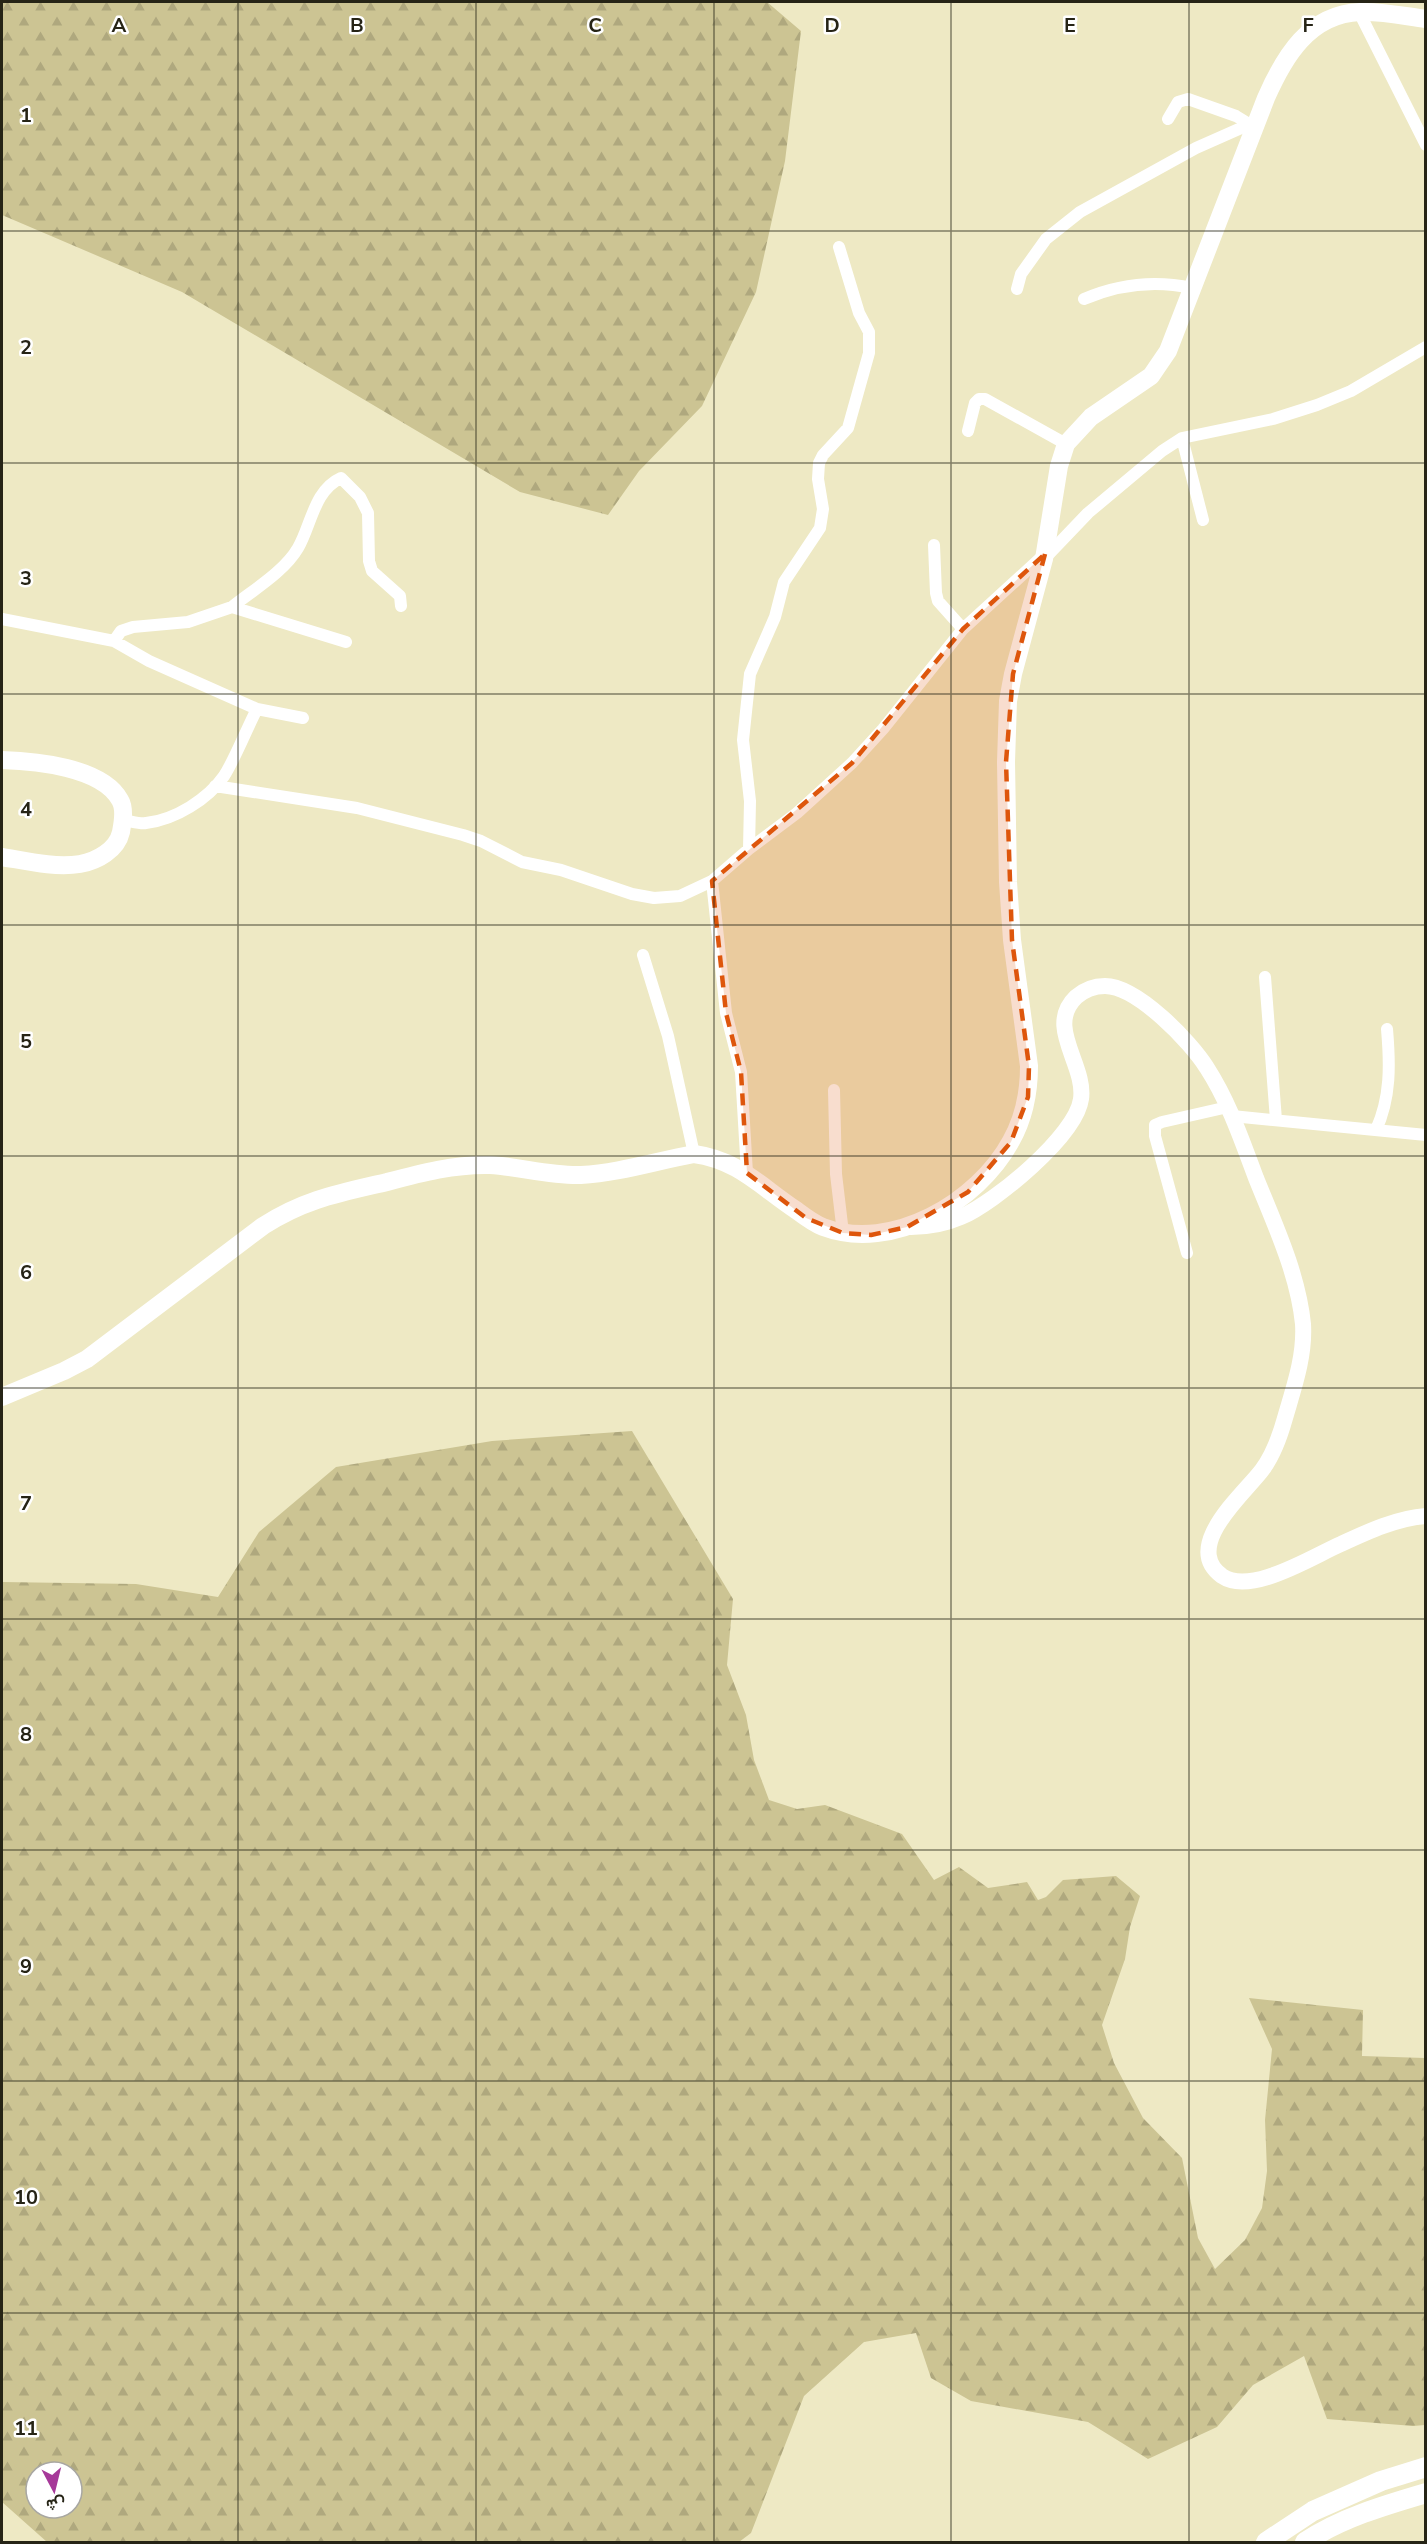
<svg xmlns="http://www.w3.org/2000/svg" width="1427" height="2544" font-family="'Nunito Sans',Vazirmatn,sans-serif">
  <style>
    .forest { fill: url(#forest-firs); fill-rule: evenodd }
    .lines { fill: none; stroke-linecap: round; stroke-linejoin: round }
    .minor { stroke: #fff; stroke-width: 12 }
    .secondary { stroke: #fff; stroke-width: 16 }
    .primary { stroke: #fff; stroke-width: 18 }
    .trunk { stroke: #fff; stroke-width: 20 }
    .marked { fill: #de560c; fill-opacity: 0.2; stroke: #de560c; stroke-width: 4.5; stroke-dasharray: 12 8; stroke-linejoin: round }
    .grid { fill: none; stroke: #262416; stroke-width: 1.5; stroke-opacity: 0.55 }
    .grid-label { font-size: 20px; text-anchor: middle; font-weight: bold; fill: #262416; stroke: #fff; stroke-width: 5; stroke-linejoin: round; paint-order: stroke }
  </style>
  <defs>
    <pattern id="forest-firs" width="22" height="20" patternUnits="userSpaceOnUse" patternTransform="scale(1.5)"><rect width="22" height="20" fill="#ccc493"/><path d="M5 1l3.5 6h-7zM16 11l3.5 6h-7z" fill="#afa87e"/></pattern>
  </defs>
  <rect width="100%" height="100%" fill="#eee9c4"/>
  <path class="forest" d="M 2,2 L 767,2 L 801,31 L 785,161 L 756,292 L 702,406 L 639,471 L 608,515 L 520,492 L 182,292 L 2,215 Z
    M 632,1431 L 733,1599 L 727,1665 L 746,1715 L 754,1760 L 769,1800 L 797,1809 L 825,1805 L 902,1834 L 934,1880 L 959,1867 L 988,1888 L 1027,1882 L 1038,1900 L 1046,1897 L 1063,1880 L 1116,1876 L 1140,1896 L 1130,1927 L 1125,1959 L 1102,2025 L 1114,2063 L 1143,2118 L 1182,2158 L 1198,2238 L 1215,2269 L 1245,2240 L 1262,2208 L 1267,2171 L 1265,2120 L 1272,2049 L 1249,1998 L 1363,2010 L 1362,2056 L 1425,2058 L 1425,2425 L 1413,2426 L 1327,2419 L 1304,2356 L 1253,2385 L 1217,2427 L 1148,2459 L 1088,2422 L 971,2401 L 931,2378 L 916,2333 L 864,2342 L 804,2396 L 751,2533 L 739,2542 L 47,2542 L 2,2502 L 2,1582 L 136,1584 L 218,1597 L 259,1532 L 336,1467 L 492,1441 ZM 36,2472 L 72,2472 L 72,2508 L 36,2508 Z"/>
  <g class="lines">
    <path class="minor" d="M 1359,12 L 1426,145
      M 1168,119 L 1178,102 L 1188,99 L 1236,116 L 1249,124
      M 1017,289 L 1021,274 L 1046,239 L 1080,212 L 1196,148 L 1257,121
      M 1084,299 C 1119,284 1155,280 1192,288
      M 968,431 L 975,403 L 979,399 L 985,399 L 1066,444
      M 1182,438 L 1203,520
      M 934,545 L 936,593 L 938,601 L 963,629
      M 1045,558 L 1088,513 L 1162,451 L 1182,438 L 1273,419 L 1317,405 L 1351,391 L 1426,347
      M 232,607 C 253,590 284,572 298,548 C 311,526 314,490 341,478 L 360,497 L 368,513 L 369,561 L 372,571 L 400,596 L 401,606
      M 2,619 L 114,641 L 149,661 L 257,709 L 303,718
      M 114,641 L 121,631 L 133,627 L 188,622 L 232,607 L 346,642
      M 215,786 L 357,808 L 463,835 L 481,841 L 522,862 L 561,870 L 632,894 L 654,898 L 680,896 L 712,881 L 749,849 L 797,813 L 852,763 L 883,729 L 963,629 L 1045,554
      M 123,820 C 131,821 139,824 146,823 C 175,820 208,799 224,776 C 235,759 247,728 257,709
      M 749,849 L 750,801 L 743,740 L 750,674 L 775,617 L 784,582 L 820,528 L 823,509 L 818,479 L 819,463 L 823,455 L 848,428 L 869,353 L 869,332 L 859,313 L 839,247
      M 712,881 L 726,1013 L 741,1072 L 747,1173
      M 643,955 L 668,1036 L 694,1154
      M 1265,977 L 1276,1120
      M 834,1090 L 836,1174 L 843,1233
      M 1232,1116 L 1426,1135
      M 1376,1130 C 1391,1097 1390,1064 1387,1029
      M 1187,1253 L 1155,1136 L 1155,1125 L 1162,1122 L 1228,1107"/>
    <path class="secondary" d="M 911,1227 C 928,1227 945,1224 961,1217 C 994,1203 1076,1136 1081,1099 C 1086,1064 1045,1027 1076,997 C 1084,990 1094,986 1105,986 C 1137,986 1191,1042 1207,1068 C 1229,1102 1242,1141 1256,1178 C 1275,1225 1298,1274 1303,1324 C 1305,1356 1294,1387 1285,1418 C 1280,1436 1274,1454 1262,1470 C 1245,1493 1181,1546 1222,1576 C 1251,1596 1313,1556 1341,1544 C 1367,1532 1397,1518 1426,1516"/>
    <path class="primary" d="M 2,760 C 35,761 102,767 120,800 C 125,808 123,822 121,832 C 117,850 97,861 80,864 C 55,868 26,861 2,857
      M 2,1397 L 64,1371 L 87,1359 L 263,1226 C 305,1199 340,1193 387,1182 C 421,1173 455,1164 490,1165 C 521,1167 550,1176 581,1175 C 619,1173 656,1161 694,1154 C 738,1160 760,1186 796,1210 C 804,1216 813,1223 823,1227 C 892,1253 978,1202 1011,1141 C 1024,1118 1029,1093 1029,1066 L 1012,940 L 1008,882 L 1006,762 L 1008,701 L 1013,674 L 1044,559 L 1059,466 L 1066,444 L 1091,417 L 1151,376 L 1168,351 L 1266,98 C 1284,57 1309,14 1360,12 C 1382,11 1404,16 1426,19"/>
    <path class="trunk" d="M 1266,2542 L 1313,2511 L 1381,2481 L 1426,2467
      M 1305,2542 C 1341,2518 1385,2505 1426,2493"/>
  </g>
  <path class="marked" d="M 1045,554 L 1013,674 L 1006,762 L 1012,940 L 1029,1066 L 1028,1097 L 1011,1142 L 968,1192 L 907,1227 L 871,1235 L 843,1233 L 806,1218 L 747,1173 L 741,1072 L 726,1013 L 712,881 L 852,763 L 963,629 Z"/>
  <path class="grid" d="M 238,2 L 238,2542M 476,2 L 476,2542M 714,2 L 714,2542M 951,2 L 951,2542M 1189,2 L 1189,2542M 2,231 L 1426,231M 2,463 L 1426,463M 2,694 L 1426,694M 2,925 L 1426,925M 2,1156 L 1426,1156M 2,1388 L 1426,1388M 2,1619 L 1426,1619M 2,1850 L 1426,1850M 2,2081 L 1426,2081M 2,2313 L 1426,2313"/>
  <g class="grid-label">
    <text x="119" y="32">A</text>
    <text x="357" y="32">B</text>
    <text x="595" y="32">C</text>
    <text x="832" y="32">D</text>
    <text x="1070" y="32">E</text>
    <text x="1308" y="32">F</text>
    <text x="26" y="122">1</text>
    <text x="26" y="354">2</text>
    <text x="26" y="585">3</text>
    <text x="26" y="816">4</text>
    <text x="26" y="1048">5</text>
    <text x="26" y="1279">6</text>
    <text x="26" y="1510">7</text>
    <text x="26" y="1741">8</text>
    <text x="26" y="1973">9</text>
    <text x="26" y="2204">10</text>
    <text x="26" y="2435">11</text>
  </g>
  <rect width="1427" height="2544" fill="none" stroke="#262416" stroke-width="6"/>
  <g transform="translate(54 2490) rotate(173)"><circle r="28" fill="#ffffff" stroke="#a8a7a2" stroke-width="1.5"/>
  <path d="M0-4.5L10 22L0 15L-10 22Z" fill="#a63999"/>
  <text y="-9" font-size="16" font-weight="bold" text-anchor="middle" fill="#262416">ش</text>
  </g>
</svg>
